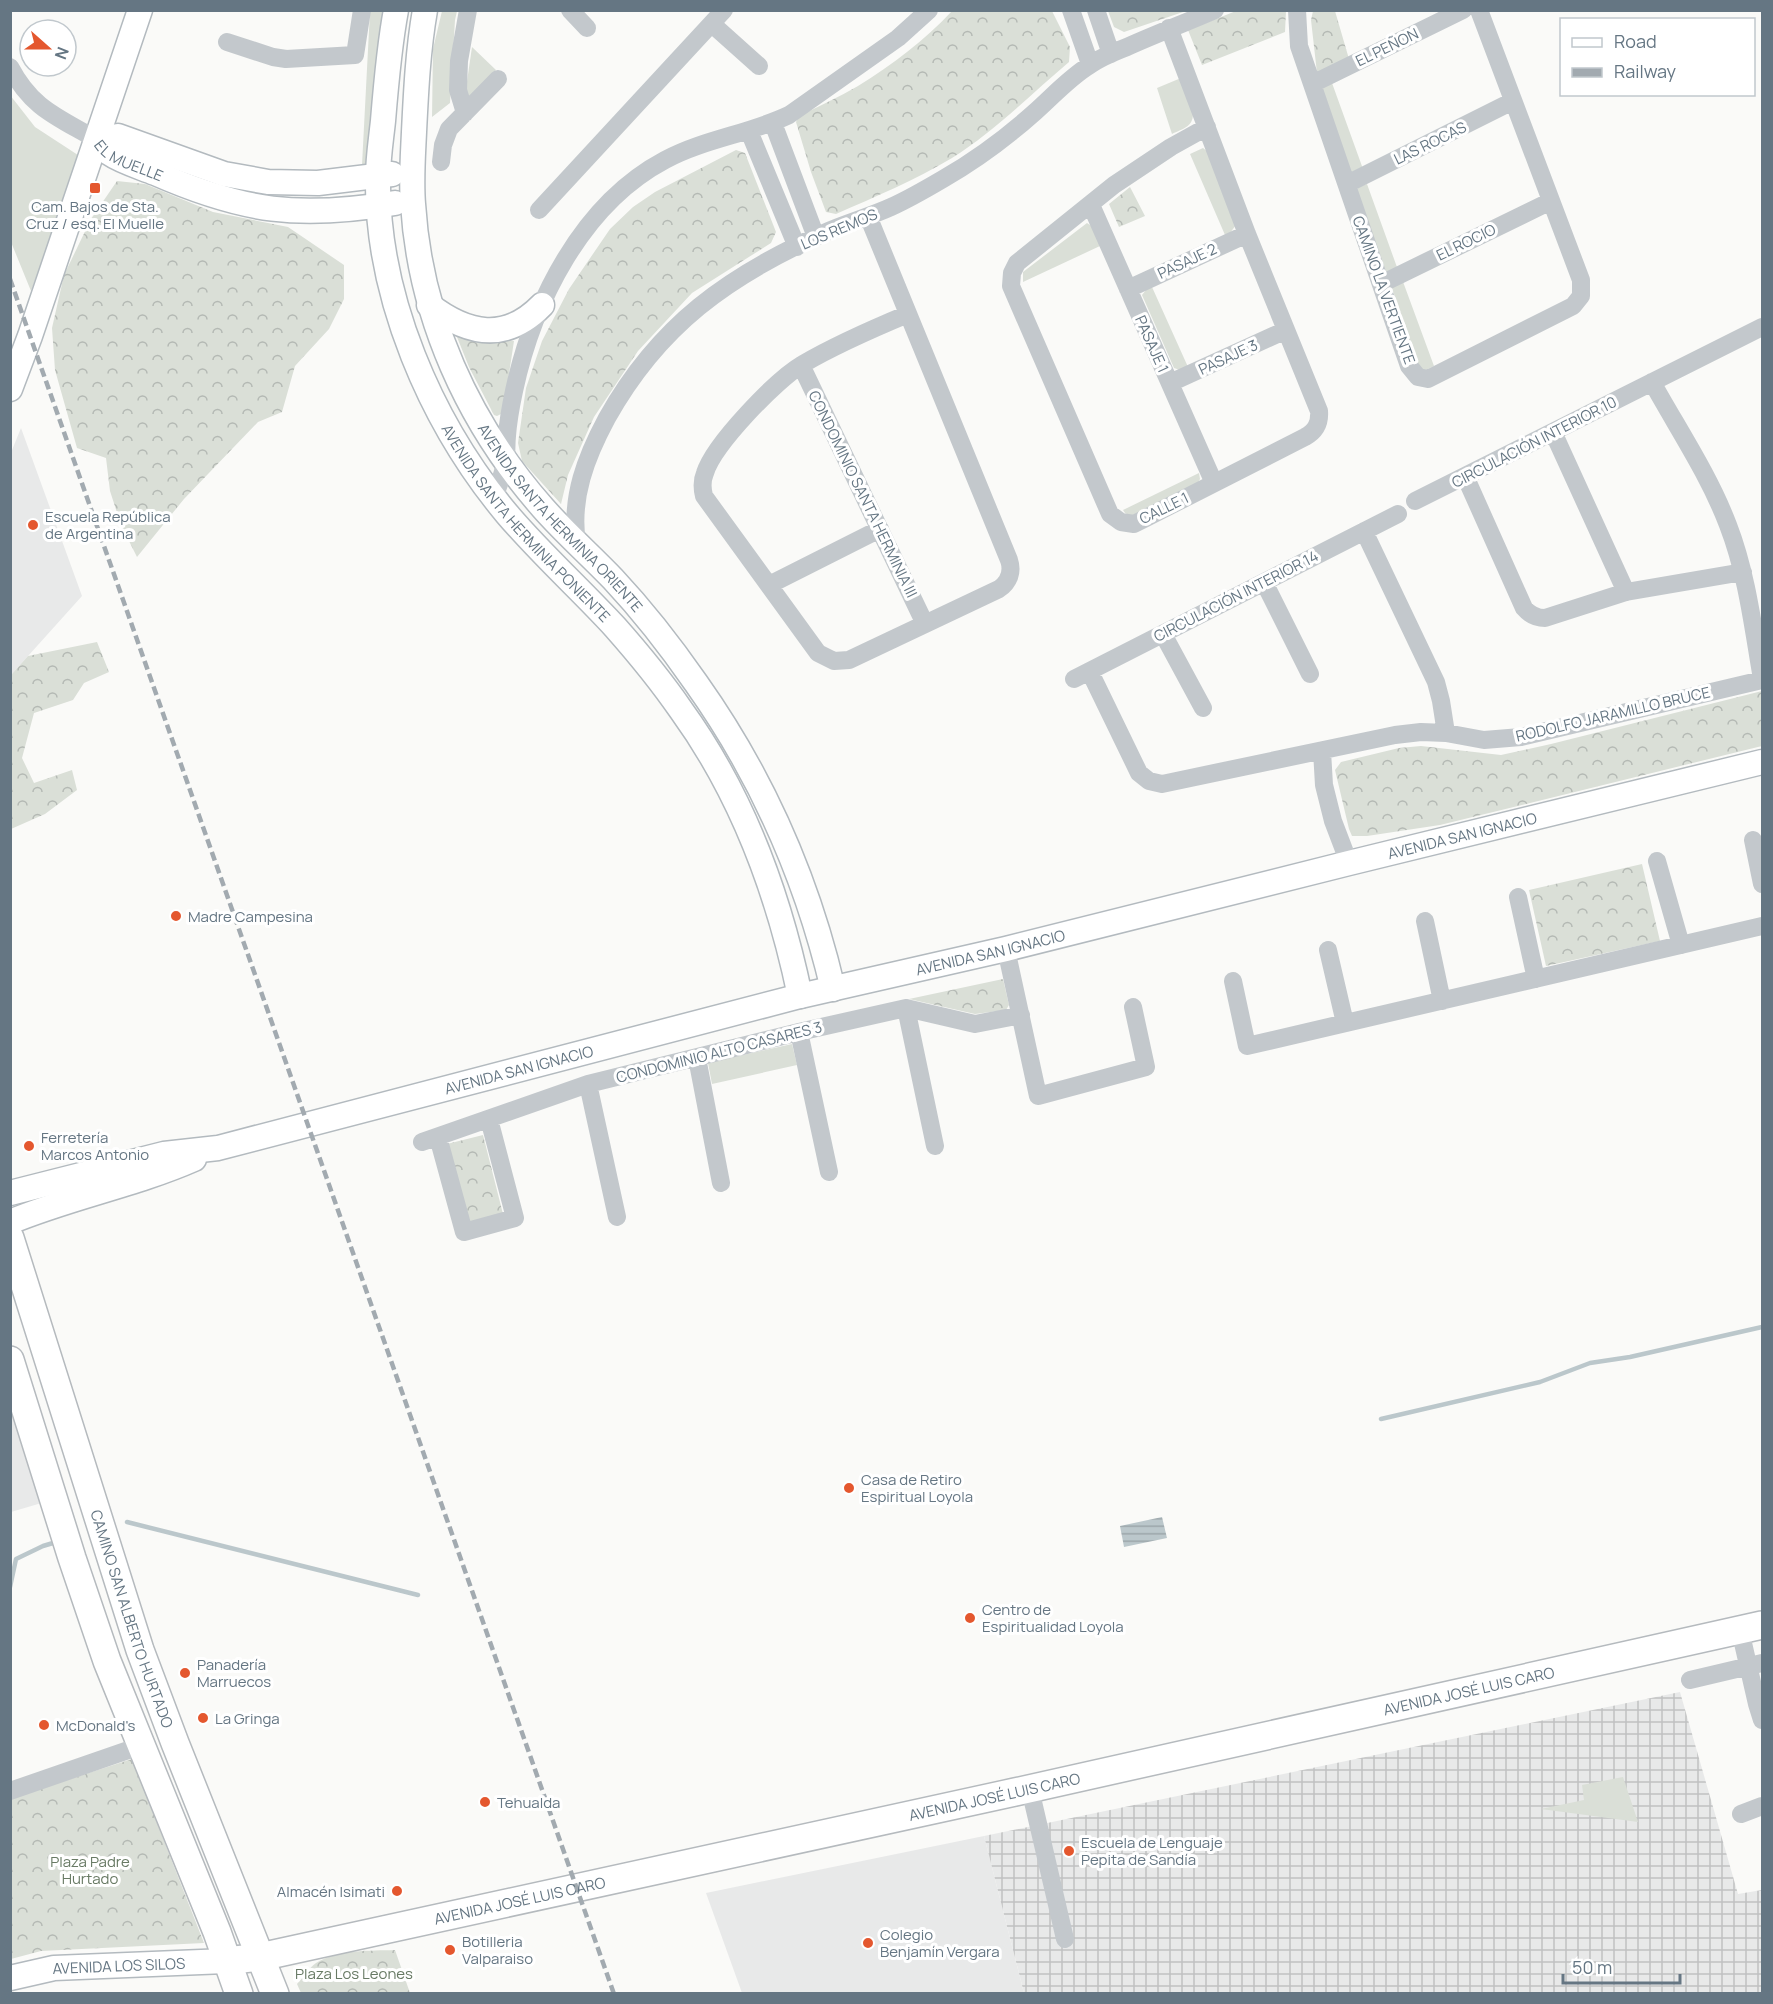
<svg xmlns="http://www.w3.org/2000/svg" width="1773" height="2004" font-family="Manrope,sans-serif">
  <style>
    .built { fill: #e8e9e9 }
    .industrial { fill: url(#industrial-grid) }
    .grass { fill: #dadfd7 }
    .forest { fill: url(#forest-crowns) }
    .water { fill: url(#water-rules) }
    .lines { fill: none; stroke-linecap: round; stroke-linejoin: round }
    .stream { stroke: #bbc7cb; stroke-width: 4.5 }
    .secondary-casing { stroke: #b3babf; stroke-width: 27 }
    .primary-casing { stroke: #b5babe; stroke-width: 30 }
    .street { stroke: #c3c8cc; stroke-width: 18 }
    .secondary { stroke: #fff; stroke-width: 24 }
    .primary { stroke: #fff; stroke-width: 27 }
    .rail { stroke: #a2aab0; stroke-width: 4.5; stroke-dasharray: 9 4.5; stroke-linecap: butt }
    .poi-dot { fill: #e4572e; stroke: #fff; stroke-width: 2 }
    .labels { text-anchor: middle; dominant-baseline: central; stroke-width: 6; stroke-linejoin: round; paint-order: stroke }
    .street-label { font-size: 15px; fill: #657683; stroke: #fff }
    .poi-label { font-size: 15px; fill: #657683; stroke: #fff; text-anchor: start }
    .park-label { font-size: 15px; fill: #687a64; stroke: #fff }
  </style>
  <defs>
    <pattern id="industrial-grid" width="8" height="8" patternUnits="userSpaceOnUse" patternTransform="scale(1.5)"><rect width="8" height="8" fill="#e8e9e9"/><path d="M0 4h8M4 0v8" fill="none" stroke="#c0c1c2"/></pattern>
    <pattern id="forest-crowns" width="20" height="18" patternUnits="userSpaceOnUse" patternTransform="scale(1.5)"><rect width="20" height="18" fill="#dadfd7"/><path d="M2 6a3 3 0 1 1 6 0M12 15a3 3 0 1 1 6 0" fill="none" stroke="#b4b9b4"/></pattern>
    <pattern id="water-rules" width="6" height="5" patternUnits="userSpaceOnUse" patternTransform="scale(1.5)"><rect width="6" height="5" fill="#bbc7cb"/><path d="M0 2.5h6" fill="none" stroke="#9ca6aa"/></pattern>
  </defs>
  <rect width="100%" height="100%" fill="#fafaf8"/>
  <path class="built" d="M 21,428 L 82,596 L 11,675 L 10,455 Z
    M 10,1397 L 45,1502 L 11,1512 L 10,1512 Z
    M 984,1836 L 1024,1993 L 742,1993 L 706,1893 Z"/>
  <path class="industrial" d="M 1680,1692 L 1738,1894 L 1762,1890 L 1762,1993 L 1024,1993 L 984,1836 Z"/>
  <path class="grass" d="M 370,11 L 387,11 L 373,165 L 362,165 Z
    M 442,11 L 457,11 L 455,20 L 450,103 L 432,117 L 433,49 Z
    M 472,47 L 496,70 L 467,99 L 465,95 Z
    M 1181,78 L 1193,114 C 1193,127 1182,129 1172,134 L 1157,88 Z
    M 1332,83 L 1363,169 L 1353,174 L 1347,171 L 1321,92 L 1323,86 Z
    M 10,95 L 35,127 L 81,157 L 31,291 L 11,242 Z
    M 1203,148 L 1208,152 L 1236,225 L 1230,233 L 1225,235 L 1190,154 Z
    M 1367,184 L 1398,270 L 1388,274 L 1382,272 L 1356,192 L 1358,187 Z
    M 1087,223 L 1093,227 L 1100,246 L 1023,282 L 1023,272 Z
    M 1402,279 L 1434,366 L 1424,371 L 1418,368 L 1392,288 Z
    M 1152,287 L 1188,367 L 1180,370 L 1174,368 L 1142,295 L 1146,290 Z
    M 1199,473 L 1200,479 L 1198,483 L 1131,516 L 1125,513 L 1123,510 Z
    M 792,1044 L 797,1065 L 712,1084 L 708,1063 Z
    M 1623,1777 L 1638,1822 L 1541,1809 L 1584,1800 L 1582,1785 Z"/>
  <path class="forest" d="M 952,11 L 1052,11 L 1070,47 L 1069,62 C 1031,94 994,132 952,158 C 915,180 875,197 836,214 L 826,212 L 811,172 L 796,122 L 799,116 C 819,106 839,97 858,86 C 892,65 925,40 952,11 Z
    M 1108,11 L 1108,10 L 1186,11 L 1124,32 L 1114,27 Z
    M 1236,11 L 1286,11 L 1285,32 L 1202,65 L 1188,30 Z
    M 1313,11 L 1335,11 L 1349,59 L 1317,73 L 1311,20 Z
    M 736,150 L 745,153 L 776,232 L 771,243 L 692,293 L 638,351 L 594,417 L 568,475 L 561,504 L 522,461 L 518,443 L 526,388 L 542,341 L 569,289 L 610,229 L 633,207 L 655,192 Z
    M 117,181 L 145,184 L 213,212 L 288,227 L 344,265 L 344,299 L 329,329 L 295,366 L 282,412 L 258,422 L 184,499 L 137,557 L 121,525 L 110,491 L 106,458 L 77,448 L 55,370 L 52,328 L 64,275 L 91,219 Z
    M 1130,187 L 1145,216 L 1119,227 L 1109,204 Z
    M 463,333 L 514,341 L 503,413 L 497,416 L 494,415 L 469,367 L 457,337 Z
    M 97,642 L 109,672 L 84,683 L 73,700 L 34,713 L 22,758 L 34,783 L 72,770 L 77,790 L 45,814 L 11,829 L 11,675 L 28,656 Z
    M 1762,691 L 1762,746 L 1440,825 L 1367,836 L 1352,836 L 1349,829 L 1335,770 L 1341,762 L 1399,748 L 1421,746 L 1501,755 L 1551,744 Z
    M 1642,864 L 1660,941 L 1546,966 L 1529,890 Z
    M 1003,979 L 1009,1005 L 1006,1010 L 975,1014 L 909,999 Z
    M 483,1135 L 503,1214 L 466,1223 L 447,1144 Z
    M 132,1759 L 204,1943 L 41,1951 L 11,1959 L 11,1798 Z
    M 395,1950 L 410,1993 L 301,1993 L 297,1984 C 303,1978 309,1968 316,1963 C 339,1949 369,1951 395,1950 Z"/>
  <path class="water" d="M 1162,1517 L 1167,1538 L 1124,1547 L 1120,1526 Z"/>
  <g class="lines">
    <path class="stream" d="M 1381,1419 L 1540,1382 L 1590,1363 L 1630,1357 L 1762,1327
      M 127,1522 L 418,1595
      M 10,1587 L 16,1559 L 43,1546 L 53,1543"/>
    <g class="secondary-casing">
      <g id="secondary">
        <path id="s1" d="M 396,10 C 389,47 386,84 383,121 C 381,140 378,158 378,177 C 376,296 431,423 507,514 C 541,554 580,589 615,627 C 638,653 661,681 681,710 C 742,794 779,895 800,996"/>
        <path id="s2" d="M 425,10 C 418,50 416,91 414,132 C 413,155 411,180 413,204 C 420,317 468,423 543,508 C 565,533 590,555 613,579 C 643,611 671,647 696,683 C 762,776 807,878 833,989"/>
        <path id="s3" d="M 97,140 C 100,144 104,150 109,153 C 122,162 140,167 155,173 C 244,212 299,219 395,203"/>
        <path d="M 97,140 L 118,136 L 224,174 L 268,182 L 318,183 L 392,174"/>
        <path d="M 429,305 C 468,335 506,342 542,305"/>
        <path d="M 10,389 L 30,336 L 140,10"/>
        <path id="s4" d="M 10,1193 L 164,1154 L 218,1148 L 800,996 L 1006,949 L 1349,863 L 1762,762"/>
        <path d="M 10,1222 C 70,1197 135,1185 194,1159"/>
        <path id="s5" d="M 10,1978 L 54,1968 L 226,1961"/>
      </g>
    </g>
    <g class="primary-casing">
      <g id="primary">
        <path id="s6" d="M 10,1238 L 140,1650 L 175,1743 L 275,1994"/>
        <path d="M 10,1360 L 72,1558 L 107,1661 L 217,1932 L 239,1994"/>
        <path id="s7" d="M 226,1961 L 260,1957 L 1015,1792 L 1762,1625"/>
      </g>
    </g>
    <path class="street" d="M 570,10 L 587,28
      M 1071,10 L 1090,64
      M 1096,10 L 1111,54
      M 1297,10 L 1299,46 L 1409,366 L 1418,377 L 1428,379 L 1573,306 L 1581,296 L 1581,280 L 1479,10
      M 712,24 L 759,66
      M 1169,28 L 1247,234 L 1319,411 C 1320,423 1316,431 1305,437 L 1144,519 L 1134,524 L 1121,522 L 1110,514 L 1011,286 L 1012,273 L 1017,263 L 1114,185 L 1171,147 L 1207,127
      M 227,42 L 273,57 L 286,59 L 355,55 L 362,10
      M 10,67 C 32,109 58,117 97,140
      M 1312,84 L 1463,10
      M 465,113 L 458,90 L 459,61 L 468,10
      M 773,123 L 816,237
      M 749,131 L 797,247
      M 441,162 L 443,145 L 449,129 L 498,79
      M 1347,184 L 1513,101
      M 1091,205 L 1214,483
      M 539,210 L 724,10
      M 868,216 L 1009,560 C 1013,572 1009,582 999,589 L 849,660 L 834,661 L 818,653 L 704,496 C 702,488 702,480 705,473 C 714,444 777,379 803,364 C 837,344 872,329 908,314
      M 1381,284 L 1551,201
      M 1128,289 L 1247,234
      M 801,365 L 925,624
      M 1652,382 C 1678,429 1709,475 1728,525 C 1747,574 1753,627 1762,679
      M 1170,383 L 1286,330
      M 1553,432 L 1626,592
      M 1465,476 L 1524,608 C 1530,615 1536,618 1545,618 L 1626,592 L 1743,572
      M 494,498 C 498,486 503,475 505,463 C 507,454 506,445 507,436 C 508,421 511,405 514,391 C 533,302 582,204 665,160 C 704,139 749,134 789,115 L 898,38 L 929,10
      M 1415,501 L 1762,327
      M 1364,531 L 1436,682 L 1441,701 L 1446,733
      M 577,543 C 570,498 586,457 607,418 C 659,325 728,276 824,233 C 846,223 869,217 891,207 C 909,199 926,189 943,179 C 976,160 1007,137 1035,112 C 1053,96 1070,77 1090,65 C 1101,57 1114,52 1127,47 C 1156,34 1185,23 1215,10
      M 1264,582 L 1310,674
      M 769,585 L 880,529
      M 1163,634 L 1203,708
      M 1090,672 L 1139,773 L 1149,781 L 1162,784 L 1395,735 L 1421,732 L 1446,733 L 1484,740 L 1521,737 L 1762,680
      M 1074,679 L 1398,514
      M 1322,751 L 1324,785 L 1333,821 L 1349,863
      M 1753,840 L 1762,884
      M 1657,861 L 1681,945
      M 1518,897 L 1536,979
      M 1425,921 L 1442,1001
      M 1006,949 L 1038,1096 L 1146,1067 L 1133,1007
      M 1328,950 L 1345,1023
      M 1233,981 L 1247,1046 L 1762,926
      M 906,1008 L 935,1146
      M 799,1032 L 829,1172
      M 697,1058 L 721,1183
      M 588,1084 L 617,1217
      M 438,1137 L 464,1232 L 515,1218 L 489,1119
      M 422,1142 L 588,1084 L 799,1032 L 906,1008 L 975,1024 L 1021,1015
      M 1740,1630 L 1757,1704 L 1762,1720
      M 1690,1680 L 1762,1663
      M 1030,1789 L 1065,1939
      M 10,1791 L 140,1746
      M 1741,1814 L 1762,1806"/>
    <use href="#secondary" class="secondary"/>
    <use href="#primary" class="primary"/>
    <path class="rail" d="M 10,279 L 614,1994"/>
  </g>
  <g class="poi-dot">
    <rect x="89" y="182" width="12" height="12" rx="3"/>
    <circle cx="33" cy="525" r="6"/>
    <circle cx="176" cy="916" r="6"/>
    <circle cx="29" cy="1146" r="6"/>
    <circle cx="849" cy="1488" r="6"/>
    <circle cx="970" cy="1618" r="6"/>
    <circle cx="185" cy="1673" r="6"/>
    <circle cx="203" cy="1718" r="6"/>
    <circle cx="44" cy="1725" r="6"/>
    <circle cx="485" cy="1802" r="6"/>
    <circle cx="1069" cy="1851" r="6"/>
    <circle cx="397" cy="1891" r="6"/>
    <circle cx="868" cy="1943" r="6"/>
    <circle cx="450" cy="1950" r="6"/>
  </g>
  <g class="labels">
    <g class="street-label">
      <text transform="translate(1387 47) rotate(-26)">EL PEÑON</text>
      <text transform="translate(1430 143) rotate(-26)">LAS ROCAS</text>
      <text stroke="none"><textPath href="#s3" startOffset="39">EL MUELLE</textPath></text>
      <text transform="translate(839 229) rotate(-23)">LOS REMOS</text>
      <text transform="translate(1466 242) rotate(-26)">EL ROCIO</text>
      <text transform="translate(1187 261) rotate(-25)">PASAJE 2</text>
      <text transform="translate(1384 290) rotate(70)">CAMINO LA VERTIENTE</text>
      <text transform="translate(1152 344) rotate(66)">PASAJE 1</text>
      <text transform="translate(1228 357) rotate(-25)">PASAJE 3</text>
      <text transform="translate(1534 442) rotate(-27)">CIRCULACIÓN INTERIOR 10</text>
      <text transform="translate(863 494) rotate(64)">CONDOMINIO SANTA HERMINIA III</text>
      <text transform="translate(1164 508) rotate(-26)">CALLE 1</text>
      <text stroke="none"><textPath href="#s2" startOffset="550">AVENIDA SANTA HERMINIA ORIENTE</textPath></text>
      <text stroke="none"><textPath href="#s1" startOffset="555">AVENIDA SANTA HERMINIA PONIENTE</textPath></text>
      <text transform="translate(1236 596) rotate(-27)">CIRCULACIÓN INTERIOR 14</text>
      <text transform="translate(1613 714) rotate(-13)">RODOLFO JARAMILLO BRUCE</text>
      <text stroke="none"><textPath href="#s4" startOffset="1496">AVENIDA SAN IGNACIO</textPath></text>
      <text stroke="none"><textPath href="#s4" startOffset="1010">AVENIDA SAN IGNACIO</textPath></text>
      <text transform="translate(719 1052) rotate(-14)">CONDOMINIO ALTO CASARES 3</text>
      <text stroke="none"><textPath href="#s4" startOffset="524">AVENIDA SAN IGNACIO</textPath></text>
      <text stroke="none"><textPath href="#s6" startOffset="400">CAMINO SAN ALBERTO HURTADO</textPath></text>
      <text stroke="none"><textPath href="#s7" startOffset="1272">AVENIDA JOSÉ LUIS CARO</textPath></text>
      <text stroke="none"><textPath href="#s7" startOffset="786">AVENIDA JOSÉ LUIS CARO</textPath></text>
      <text stroke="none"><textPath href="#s7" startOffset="300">AVENIDA JOSÉ LUIS CARO</textPath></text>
      <text stroke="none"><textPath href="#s5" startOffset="110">AVENIDA LOS SILOS</textPath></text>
    </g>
    <g class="poi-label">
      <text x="95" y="206" text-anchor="middle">Cam. Bajos de Sta.<tspan x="95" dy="17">Cruz / esq. El Muelle</tspan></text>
      <text x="45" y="516">Escuela República<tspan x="45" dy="17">de Argentina</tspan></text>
      <text x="188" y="916">Madre Campesina</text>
      <text x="41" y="1137">Ferretería<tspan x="41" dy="17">Marcos Antonio</tspan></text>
      <text x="861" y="1479">Casa de Retiro<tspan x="861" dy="17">Espiritual Loyola</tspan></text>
      <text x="982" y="1609">Centro de<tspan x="982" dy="17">Espiritualidad Loyola</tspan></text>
      <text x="197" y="1664">Panadería<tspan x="197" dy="17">Marruecos</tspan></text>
      <text x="215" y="1718">La Gringa</text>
      <text x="56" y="1725">McDonald's</text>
      <text x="497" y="1802">Tehualda</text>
      <text x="1081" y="1842">Escuela de Lenguaje<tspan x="1081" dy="17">Pepita de Sandía</tspan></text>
      <text x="385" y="1891" text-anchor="end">Almacén Isimati</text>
      <text x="880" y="1934">Colegio<tspan x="880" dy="17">Benjamín Vergara</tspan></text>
      <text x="462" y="1941">Botilleria<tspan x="462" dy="17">Valparaiso</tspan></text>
    </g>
    <g class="park-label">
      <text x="90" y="1861">Plaza Padre<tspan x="90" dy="17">Hurtado</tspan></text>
      <text x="354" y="1973">Plaza Los Leones</text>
    </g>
  </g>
  <rect width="1773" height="2004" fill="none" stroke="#657683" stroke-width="24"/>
  <rect x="1560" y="18" width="195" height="78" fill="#ffffff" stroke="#c1c8cd" stroke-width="1.5"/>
  <rect x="1572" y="38" width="30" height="9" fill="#ffffff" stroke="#c1c8cd" stroke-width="1.5"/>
  <text x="1614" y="48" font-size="18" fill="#657683">Road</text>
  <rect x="1572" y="68" width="30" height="9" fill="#a2aab0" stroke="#c1c8cd" stroke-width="1.5"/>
  <text x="1614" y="78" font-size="18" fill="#657683">Railway</text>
  <g transform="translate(48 48) rotate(111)"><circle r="28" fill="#ffffff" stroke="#c1c8cd" stroke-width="1.5"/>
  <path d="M0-4.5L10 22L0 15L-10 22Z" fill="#e4572e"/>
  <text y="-9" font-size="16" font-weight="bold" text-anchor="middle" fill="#657683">N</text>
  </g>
  <path d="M1563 1974v9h117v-9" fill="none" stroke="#657683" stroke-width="3"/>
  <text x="1572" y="1974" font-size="18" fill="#657683" stroke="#ffffff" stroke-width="4.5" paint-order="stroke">50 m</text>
</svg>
